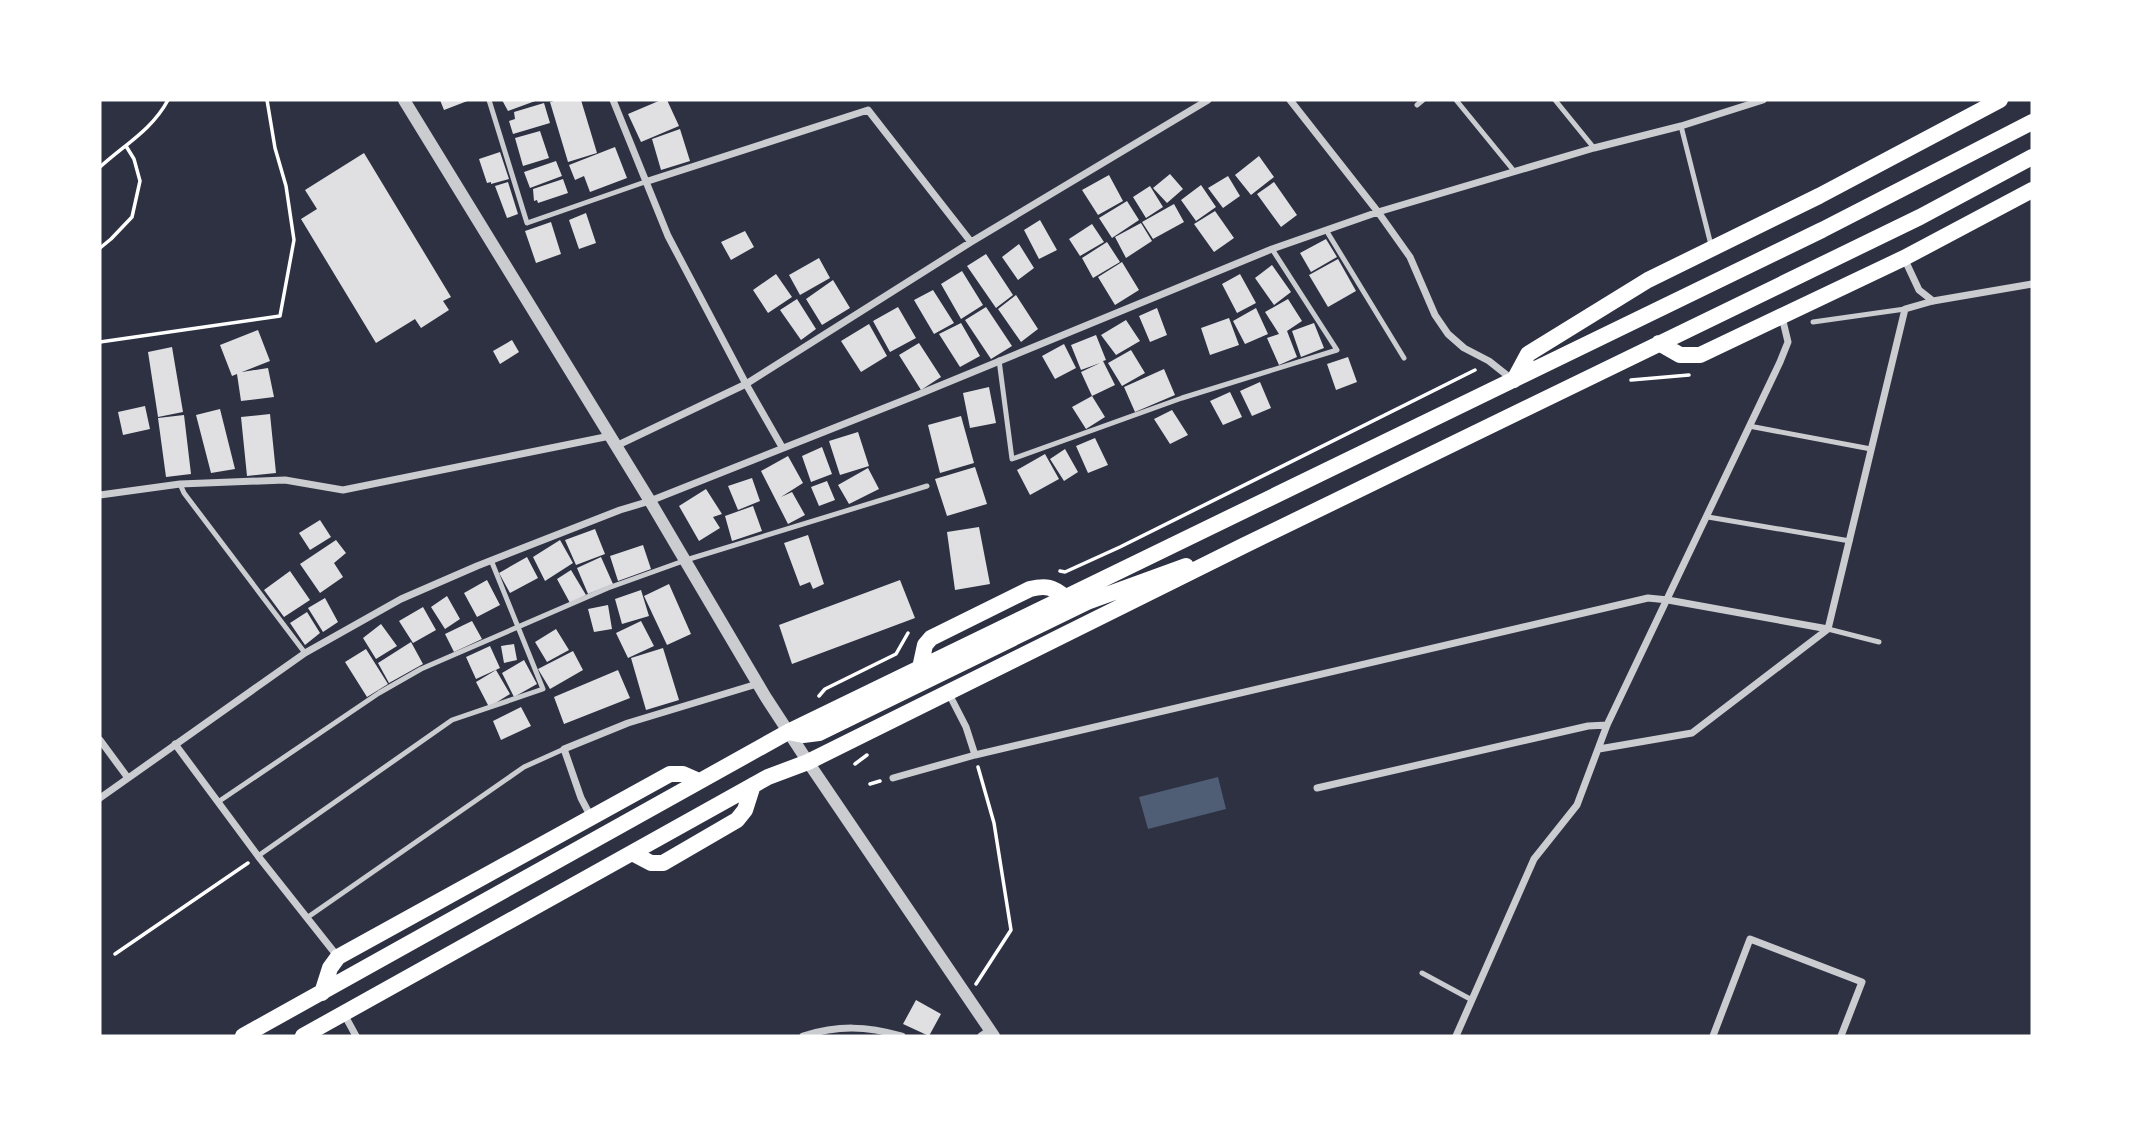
<svg xmlns="http://www.w3.org/2000/svg" width="2132" height="1136" font-family="'Nunito Sans',sans-serif">
  <style>
    .water { fill: #4f5d75 }
    .building { fill: #e0e0e3 }
    .lines { fill: none; stroke-linecap: round; stroke-linejoin: round }
    .path { stroke: #fff; stroke-width: 3.5 }
    .service { stroke: #caccd0; stroke-width: 5 }
    .minor { stroke: #caccd0; stroke-width: 7 }
    .tertiary { stroke: #caccd0; stroke-width: 12 }
    .primary { stroke: #fff; stroke-width: 16 }
  </style>
  <rect width="100%" height="100%" fill="#2d3142"/>
  <path class="water" d="M 1218,777 L 1226,809 L 1148,829 L 1139,797 Z"/>
  <path class="building" d="M 440,100 L 470,100 L 444,110 Z
    M 502,100 L 538,100 L 508,111 Z
    M 558,100 L 581,100 L 597,153 L 568,162 L 550,102 Z
    M 661,100 L 667,100 L 679,126 L 641,142 L 628,114 Z
    M 544,103 L 550,123 L 513,134 L 509,121 L 515,119 L 514,112 Z
    M 680,129 L 690,161 L 661,170 L 652,139 Z
    M 540,131 L 549,158 L 523,166 L 515,138 Z
    M 615,147 L 627,178 L 590,192 L 584,176 L 575,180 L 569,165 Z
    M 500,152 L 509,179 L 491,184 L 491,182 L 487,183 L 479,159 Z
    M 364,153 L 451,297 L 443,301 L 449,310 L 421,328 L 415,319 L 376,343 L 301,219 L 317,209 L 305,190 Z
    M 1259,156 L 1274,177 L 1251,195 L 1235,175 Z
    M 556,161 L 562,176 L 530,188 L 524,172 Z
    M 1170,174 L 1183,189 L 1167,203 L 1153,188 Z
    M 1109,175 L 1123,201 L 1098,215 L 1082,190 Z
    M 1228,176 L 1240,196 L 1223,208 L 1208,188 Z
    M 563,179 L 568,193 L 538,203 L 537,200 L 534,201 L 533,189 Z
    M 508,182 L 518,214 L 507,218 L 495,186 Z
    M 1274,182 L 1297,215 L 1281,227 L 1257,194 Z
    M 1201,185 L 1216,207 L 1196,221 L 1181,200 Z
    M 1150,186 L 1163,207 L 1146,218 L 1133,197 Z
    M 1127,201 L 1139,220 L 1112,238 L 1099,218 Z
    M 1174,204 L 1184,222 L 1153,239 L 1142,222 Z
    M 1215,211 L 1234,238 L 1214,252 L 1194,224 Z
    M 586,213 L 596,243 L 579,249 L 569,220 Z
    M 1040,220 L 1057,250 L 1039,259 L 1024,230 Z
    M 551,222 L 561,254 L 536,263 L 525,231 Z
    M 1141,223 L 1152,241 L 1126,258 L 1115,237 Z
    M 1092,224 L 1104,242 L 1080,256 L 1069,239 Z
    M 745,231 L 754,247 L 731,260 L 721,242 Z
    M 1326,239 L 1337,257 L 1311,272 L 1300,253 Z
    M 1107,242 L 1120,262 L 1093,278 L 1082,258 Z
    M 1019,244 L 1034,268 L 1018,280 L 1002,257 Z
    M 986,254 L 1013,295 L 996,308 L 967,266 Z
    M 819,258 L 830,278 L 800,295 L 789,275 Z
    M 1338,259 L 1356,291 L 1328,307 L 1309,275 Z
    M 1122,262 L 1139,290 L 1115,305 L 1098,277 Z
    M 1272,265 L 1291,292 L 1274,305 L 1255,278 Z
    M 962,271 L 983,305 L 961,319 L 941,284 Z
    M 776,274 L 792,297 L 768,313 L 753,290 Z
    M 1240,274 L 1256,303 L 1237,313 L 1222,284 Z
    M 833,280 L 850,308 L 822,325 L 806,299 Z
    M 933,290 L 954,323 L 934,334 L 914,300 Z
    M 1016,295 L 1038,329 L 1021,342 L 998,309 Z
    M 797,299 L 816,329 L 801,340 L 780,310 Z
    M 1288,299 L 1302,321 L 1287,331 L 1297,357 L 1279,365 L 1267,338 L 1279,334 L 1265,312 Z
    M 898,307 L 916,338 L 890,352 L 873,321 Z
    M 986,307 L 1012,346 L 991,359 L 965,320 Z
    M 1157,308 L 1167,335 L 1150,342 L 1139,316 Z
    M 1256,308 L 1268,334 L 1245,344 L 1233,321 Z
    M 1229,318 L 1239,345 L 1210,355 L 1201,328 Z
    M 1126,320 L 1140,341 L 1116,355 L 1101,335 Z
    M 961,323 L 980,356 L 960,367 L 939,334 Z
    M 1314,323 L 1324,348 L 1301,357 L 1292,331 Z
    M 869,324 L 887,356 L 861,372 L 841,341 Z
    M 258,330 L 270,361 L 242,372 L 268,368 L 274,397 L 241,401 L 237,374 L 232,376 L 220,345 Z
    M 1096,335 L 1106,360 L 1103,361 L 1115,385 L 1092,396 L 1105,417 L 1086,429 L 1072,407 L 1092,396 L 1081,372 L 1100,363 L 1081,370 L 1071,345 Z
    M 512,340 L 519,352 L 500,364 L 493,351 Z
    M 919,343 L 941,377 L 921,390 L 899,355 Z
    M 1064,344 L 1076,368 L 1055,379 L 1042,356 Z
    M 172,347 L 183,412 L 158,417 L 148,352 Z
    M 1131,350 L 1145,373 L 1122,386 L 1108,363 Z
    M 1348,357 L 1357,382 L 1336,390 L 1327,364 Z
    M 1164,369 L 1175,395 L 1135,412 L 1124,387 Z
    M 1260,382 L 1271,408 L 1252,416 L 1240,391 Z
    M 989,387 L 996,423 L 970,428 L 963,393 Z
    M 1230,392 L 1242,417 L 1223,425 L 1210,401 Z
    M 145,406 L 150,429 L 123,435 L 118,412 Z
    M 220,409 L 235,469 L 211,473 L 196,415 Z
    M 1172,410 L 1188,435 L 1170,444 L 1154,419 Z
    M 270,414 L 276,473 L 247,476 L 241,417 Z
    M 184,415 L 191,474 L 166,477 L 158,418 Z
    M 961,416 L 974,463 L 940,473 L 928,425 Z
    M 858,432 L 869,466 L 840,475 L 829,441 Z
    M 1095,438 L 1108,465 L 1088,473 L 1076,446 Z
    M 822,447 L 832,474 L 811,482 L 802,456 Z
    M 1065,449 L 1078,472 L 1064,481 L 1050,459 Z
    M 1045,454 L 1059,479 L 1030,495 L 1017,470 Z
    M 788,456 L 803,483 L 781,497 L 792,492 L 805,515 L 788,524 L 761,471 Z
    M 975,467 L 987,504 L 947,516 L 935,479 Z
    M 868,468 L 879,489 L 849,504 L 838,485 Z
    M 752,478 L 760,501 L 738,510 L 728,486 Z
    M 827,481 L 835,500 L 819,506 L 811,487 Z
    M 706,489 L 722,514 L 713,517 L 720,528 L 699,541 L 679,506 Z
    M 753,506 L 762,531 L 732,541 L 725,516 Z
    M 320,520 L 331,537 L 310,550 L 299,533 Z
    M 979,527 L 990,584 L 955,590 L 947,532 Z
    M 595,529 L 605,554 L 576,565 L 565,540 Z
    M 808,535 L 824,584 L 813,589 L 810,582 L 800,586 L 784,543 Z
    M 336,540 L 346,553 L 334,563 L 343,577 L 320,593 L 300,564 Z
    M 560,540 L 573,563 L 545,581 L 533,557 Z
    M 643,545 L 651,569 L 618,581 L 610,556 Z
    M 527,557 L 538,578 L 510,593 L 499,573 Z
    M 601,557 L 613,584 L 588,594 L 577,568 Z
    M 571,570 L 586,595 L 570,603 L 557,579 Z
    M 290,571 L 310,600 L 284,617 L 264,590 Z
    M 487,580 L 500,605 L 477,617 L 464,593 Z
    M 900,580 L 915,618 L 792,664 L 779,625 Z
    M 669,584 L 691,634 L 667,645 L 644,596 Z
    M 641,590 L 649,616 L 622,624 L 615,599 Z
    M 447,596 L 460,619 L 445,629 L 431,607 Z
    M 325,598 L 338,622 L 323,632 L 308,608 Z
    M 608,605 L 612,629 L 594,632 L 588,609 Z
    M 423,607 L 436,630 L 413,643 L 399,621 Z
    M 307,612 L 320,633 L 305,645 L 290,623 Z
    M 472,621 L 482,639 L 454,652 L 445,634 Z
    M 641,621 L 654,646 L 628,658 L 616,633 Z
    M 381,624 L 397,646 L 376,659 L 363,638 Z
    M 556,629 L 569,650 L 547,662 L 535,642 Z
    M 411,642 L 423,664 L 389,683 L 378,663 Z
    M 514,644 L 517,660 L 504,663 L 501,646 Z
    M 490,646 L 500,668 L 476,679 L 466,657 Z
    M 663,648 L 679,700 L 646,710 L 631,658 Z
    M 366,649 L 388,684 L 367,697 L 345,662 Z
    M 573,651 L 583,670 L 550,689 L 538,669 Z
    M 524,660 L 537,684 L 514,697 L 502,673 Z
    M 496,670 L 510,694 L 489,707 L 476,682 Z
    M 618,670 L 630,698 L 564,724 L 554,697 Z
    M 521,707 L 531,726 L 501,740 L 493,721 Z
    M 916,1000 L 941,1014 L 929,1036 L 903,1024 Z"/>
  <g class="lines">
    <path class="path" d="M 100,167 C 124,145 152,130 168,100
      M 100,248 L 111,239 L 132,217 L 140,181 L 134,159 L 126,146
      M 100,342 L 280,316 L 294,240 L 286,186 L 275,148 L 267,100
      M 1631,380 L 1689,375
      M 1060,571 L 1065,572 L 1120,547 L 1475,370
      M 819,696 L 825,689 L 896,654 L 908,633
      M 855,764 L 867,755
      M 870,784 L 880,781
      M 115,954 L 248,863
      M 976,984 L 1011,930 L 994,823 L 978,767"/>
    <path class="service" d="M 489,100 L 527,223 L 645,182
      M 1456,100 L 1514,171
      M 1555,100 L 1594,148
      M 1417,105 L 1423,100
      M 1681,126 L 1711,245
      M 1326,230 L 1404,358
      M 1813,322 L 1905,309
      M 999,360 L 1012,459 L 1182,398 L 1337,350 L 1272,249
      M 1749,426 L 1871,449
      M 180,484 L 184,493 L 305,653
      M 1708,517 L 1850,541
      M 1828,629 L 1879,642
      M 218,802 L 379,693 L 421,669 L 608,588 L 686,560 L 927,486
      M 258,856 L 452,720 L 543,689 L 491,560
      M 308,917 L 524,767 L 564,749
      M 1422,973 L 1472,1000"/>
    <path class="minor" d="M 613,100 L 668,236 L 746,384 L 782,447
      M 1290,100 L 1378,212 L 1410,257 L 1435,315 L 1448,334 L 1464,348 L 1489,361 L 1513,380
      M 645,182 L 868,110 L 971,242
      M 1904,258 L 1919,290 L 1933,301
      M 616,446 L 746,384 L 971,242 L 1208,100
      M 100,495 L 180,484 L 285,480 L 343,490 L 610,436
      M 948,692 L 966,727 L 975,755
      M 100,740 L 128,778
      M 175,744 L 258,856 L 338,957
      M 1599,749 L 1692,733 L 1828,629 L 1905,309 L 1933,301 L 2032,284
      M 893,778 L 975,755 L 1648,598 L 1668,600 L 1828,629
      M 1317,788 L 1588,726 L 1607,725
      M 100,798 L 305,653 L 401,599 L 477,566 L 620,510 L 650,501 L 917,395 L 1272,249 L 1378,212 L 1594,148 L 1681,126 L 1763,100
      M 591,817 L 581,798 L 564,749 L 628,723 L 757,684
      M 344,1014 L 356,1036
      M 803,1036 C 839,1025 866,1026 902,1036
      M 981,1036 L 990,1030
      M 1456,1036 L 1534,859 L 1577,805 L 1607,725 L 1780,362 L 1788,342 L 1782,317
      M 1713,1036 L 1750,939 L 1862,982 L 1841,1036"/>
    <path class="tertiary" d="M 404,100 L 650,501 L 765,696 L 808,762 L 994,1036"/>
    <path class="primary" d="M 1659,343 L 1680,355 L 1700,355 L 1904,258 L 2032,190
      M 1514,380 L 1528,354 L 1648,280 L 1819,196 L 2000,100
      M 920,668 L 925,645 L 931,638 L 1030,589 C 1046,585 1053,587 1065,597
      M 788,732 L 803,735 L 819,733 L 1087,602 L 1186,566
      M 632,853 L 651,863 L 663,863 L 737,820 L 745,810 L 753,785
      M 322,993 L 330,968 L 338,957 L 670,774 L 683,774 L 699,781
      M 243,1036 L 788,732 L 1822,230 L 2032,122
      M 303,1036 L 768,777 L 808,762 L 1243,546 L 1920,217 L 2032,157"/>
  </g>
  <rect width="2132" height="1136" fill="none" stroke="#ffffff" stroke-width="203"/>
</svg>
